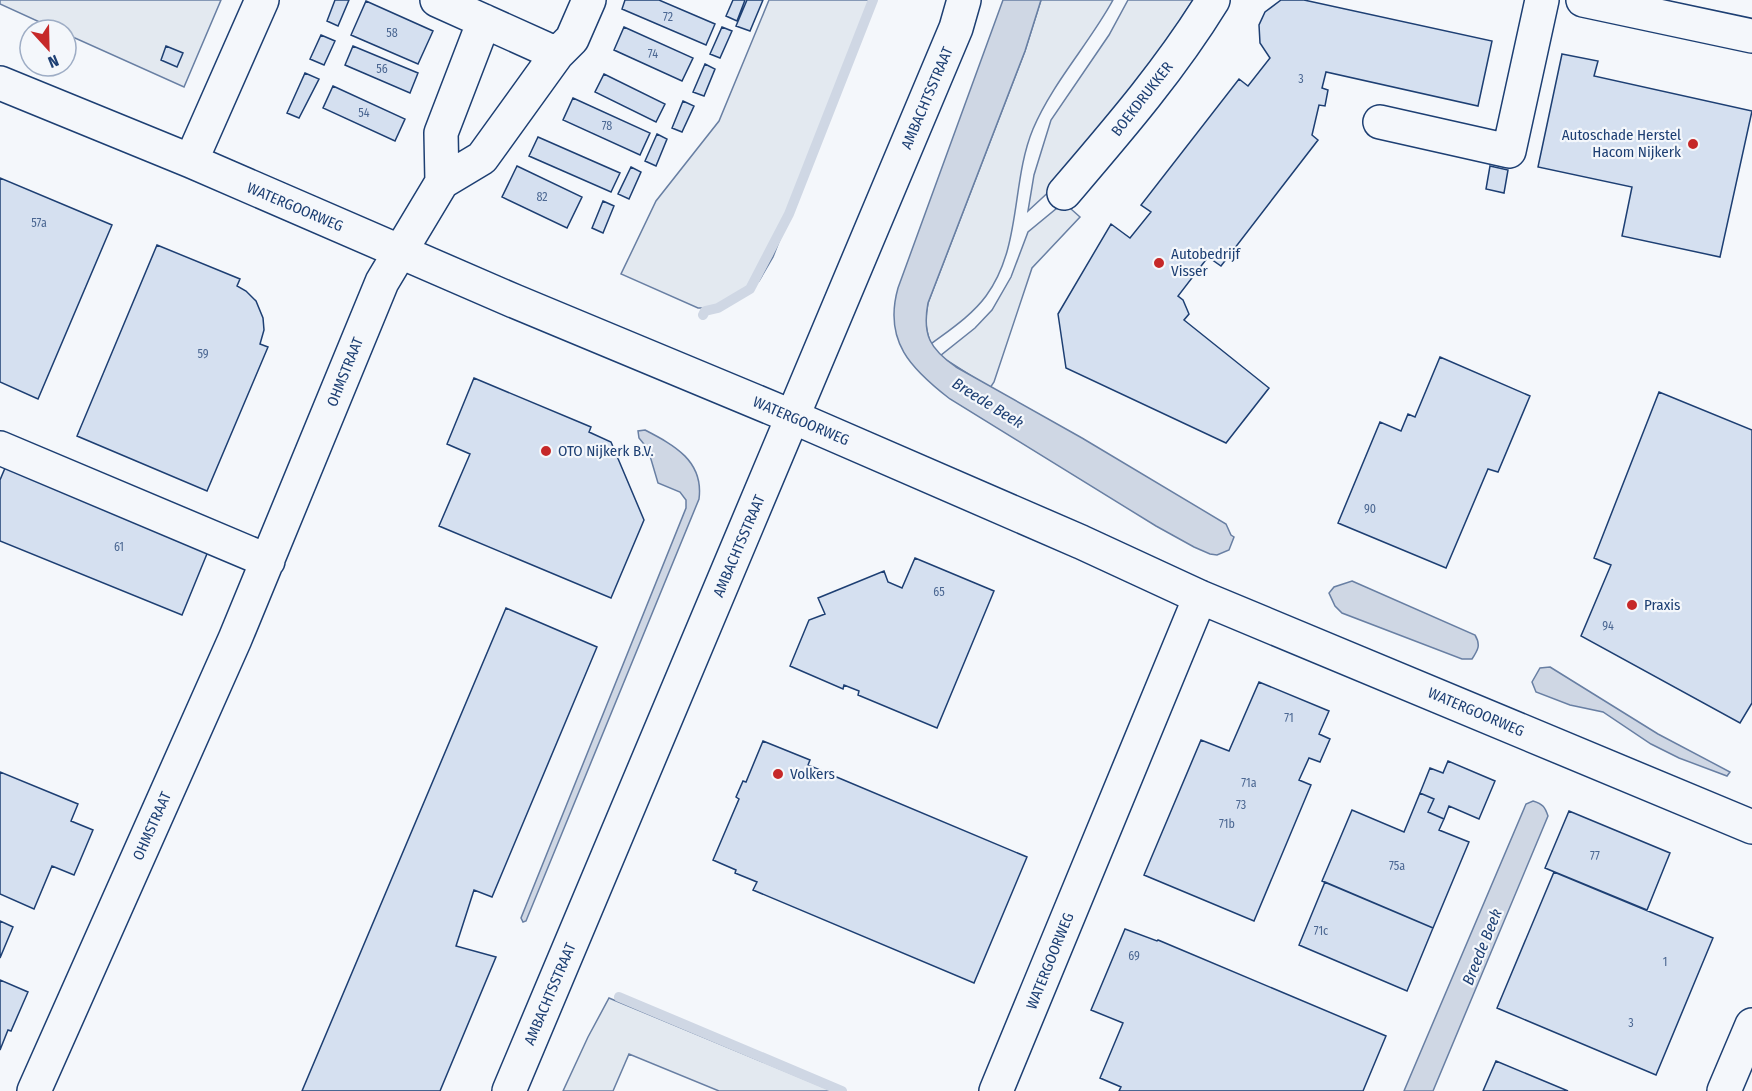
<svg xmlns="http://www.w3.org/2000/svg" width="1752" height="1091" font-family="'Fira Sans Condensed',sans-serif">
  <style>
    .green { fill: #e3e9f0; stroke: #687fa3; stroke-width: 1.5 }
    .water { fill: #cfd7e4; stroke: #687fa3; stroke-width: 1.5 }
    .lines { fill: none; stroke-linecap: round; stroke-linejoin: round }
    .stream { stroke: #cfd7e4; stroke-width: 10 }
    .building { fill: #d5e0f0; stroke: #1d3f73; stroke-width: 1.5 }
    .minor-casing { stroke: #1d3f73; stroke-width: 36 }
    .major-casing { stroke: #1d3f73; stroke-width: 36 }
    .minor { stroke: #f4f7fb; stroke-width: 33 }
    .major { stroke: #f4f7fb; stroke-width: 33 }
    .poi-dot { fill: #c62828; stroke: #f4f7fb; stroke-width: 2 }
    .labels { text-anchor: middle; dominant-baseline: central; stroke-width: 4.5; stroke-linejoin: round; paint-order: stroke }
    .number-label { font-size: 12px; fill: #4b6792 }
    .street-label { font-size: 15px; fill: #1d3f73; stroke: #f4f7fb }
    .poi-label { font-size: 15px; fill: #1d3f73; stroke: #f4f7fb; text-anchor: start }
    .water-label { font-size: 16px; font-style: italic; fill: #1d3f73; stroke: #f4f7fb }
  </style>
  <rect width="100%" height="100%" fill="#f4f7fb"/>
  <path class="green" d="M 0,0 L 221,0 L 184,87 L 66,34 L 66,30 L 57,30 L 0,4 Z
    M 769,0 L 873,0 L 773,257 L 759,281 L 721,308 L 698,308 L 621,274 L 656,201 L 719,121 Z
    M 1041,0 L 1113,0 C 1089,44 1053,82 1033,129 C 1011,182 1022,247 986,296 C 972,315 951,329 931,344 C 925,329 925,319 928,303 L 1025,51 Z
    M 1128,0 L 1193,0 L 1164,45 L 1054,187 L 1028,211 L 1034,175 L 1051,120 L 1109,35 Z
    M 1068,199 L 1074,205 L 1071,209 L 1080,217 L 1032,268 L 994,382 L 990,388 L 940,356 L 975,328 L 992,310 L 1011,277 L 1028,232 Z
    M 609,998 L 833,1091 L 719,1091 L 629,1054 L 613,1091 L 563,1091 L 588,1037 Z"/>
  <path class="water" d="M 1003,0 L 1041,0 L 1025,51 L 928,303 C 922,335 930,349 956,367 L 1082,438 L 1226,524 L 1231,535 L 1234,537 L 1229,550 L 1217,555 L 1210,554 L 1194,547 L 1156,526 L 950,399 C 911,369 883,341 898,288 Z
    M 645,430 C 674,445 704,461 699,499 L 526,921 L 523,922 L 521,918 L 686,508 L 686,500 L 680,492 L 658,483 L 648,449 L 639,438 L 638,431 Z
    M 1352,581 L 1475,635 C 1481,645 1478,650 1472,659 L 1462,659 L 1342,613 L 1335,606 L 1329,593 L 1334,587 Z
    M 1550,667 L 1658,734 L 1730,772 L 1727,776 L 1679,758 L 1651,744 L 1603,712 L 1570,705 L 1536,692 L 1532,682 L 1540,668 Z
    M 1533,801 C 1543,804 1545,807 1548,816 L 1433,1091 L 1404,1091 L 1526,804 Z"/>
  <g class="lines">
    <path class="stream" d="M 703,315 L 705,311 L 718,308 L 750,289 L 789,214 L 873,0
      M 619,997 L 842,1091"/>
  </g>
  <path class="building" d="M 335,0 L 349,0 L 338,26 L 327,21 Z
    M 625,0 L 659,0 L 715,24 L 706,45 L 622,9 Z
    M 733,0 L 745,0 L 737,21 L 726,16 Z
    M 747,0 L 763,0 L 750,31 L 736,26 Z
    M 1281,0 L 1304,0 L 1492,41 L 1478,106 L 1326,72 L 1322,88 L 1328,90 L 1325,106 L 1319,105 L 1312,135 L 1318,140 L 1221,266 L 1208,257 L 1178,296 L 1183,300 L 1189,314 L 1184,320 L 1269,388 L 1226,443 L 1066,368 L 1058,314 L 1111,224 L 1130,238 L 1151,212 L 1141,205 L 1239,79 L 1248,86 L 1270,58 L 1260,43 L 1259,25 L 1265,12 Z
    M 366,1 L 433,31 L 418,64 L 351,35 Z
    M 624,27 L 693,58 L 682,81 L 614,50 Z
    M 722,27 L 732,31 L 720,58 L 710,54 Z
    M 321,35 L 335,41 L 324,65 L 310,59 Z
    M 166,46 L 183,53 L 177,67 L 161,60 Z
    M 353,46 L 418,73 L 410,93 L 345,65 Z
    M 1562,54 L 1598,61 L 1594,76 L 1752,111 L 1720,257 L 1622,236 L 1632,187 L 1538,167 Z
    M 705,64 L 715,69 L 704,96 L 693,92 Z
    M 305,73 L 319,79 L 299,118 L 287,113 Z
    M 604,74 L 665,104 L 656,122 L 595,92 Z
    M 333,86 L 405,119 L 395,141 L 323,108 Z
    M 573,98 L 650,133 L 640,155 L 563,120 Z
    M 683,101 L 694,106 L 682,132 L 672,128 Z
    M 657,134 L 667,139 L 656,166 L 645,161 Z
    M 538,137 L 620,173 L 611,192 L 529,156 Z
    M 517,166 L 582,197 L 567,228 L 502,197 Z
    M 1490,166 L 1508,170 L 1504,193 L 1486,189 Z
    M 631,167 L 641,172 L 629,199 L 618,194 Z
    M 0,178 L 112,225 L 38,399 L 0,382 Z
    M 603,201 L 614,206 L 603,233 L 592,228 Z
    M 157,245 L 240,279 L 237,286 L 246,291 L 256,301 L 263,318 L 264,330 L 260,344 L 268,347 L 207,491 L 77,436 Z
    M 1440,357 L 1530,396 L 1498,472 L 1488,469 L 1446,568 L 1338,523 L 1380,422 L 1401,431 L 1408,414 L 1415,417 Z
    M 474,378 L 591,427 L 589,432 L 611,442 L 644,520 L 611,598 L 439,526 L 470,454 L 447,444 Z
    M 1659,392 L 1752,430 L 1752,703 L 1740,723 L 1581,636 L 1611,565 L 1594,558 Z
    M 8,461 L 211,544 L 182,615 L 0,541 L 0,480 Z
    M 915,558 L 994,591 L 937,728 L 858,695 L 859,691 L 844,685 L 843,689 L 790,666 L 809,620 L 825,614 L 818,598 L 884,571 L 888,582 L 902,588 Z
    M 506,608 L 597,647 L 492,897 L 474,890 L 456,946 L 496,957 L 440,1091 L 302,1091 Z
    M 1259,682 L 1329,711 L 1319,734 L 1330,739 L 1320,762 L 1309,758 L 1299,780 L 1311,785 L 1254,921 L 1144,875 L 1201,740 L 1229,751 Z
    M 763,741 L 810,760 L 808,765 L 1027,857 L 974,983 L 753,890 L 757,882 L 735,873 L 736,870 L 713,860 L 739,799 L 736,797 L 743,781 L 746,782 Z
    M 1448,761 L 1495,781 L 1479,819 L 1449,806 L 1444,819 L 1428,812 L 1434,799 L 1420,793 L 1430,768 L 1443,773 Z
    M 0,772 L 78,804 L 71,821 L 93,830 L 74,875 L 52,866 L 34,909 L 0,894 Z
    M 1420,793 L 1434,799 L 1428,812 L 1444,819 L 1439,830 L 1469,842 L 1433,928 L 1322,881 L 1352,810 L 1404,832 Z
    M 1569,811 L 1670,853 L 1647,910 L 1545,868 Z
    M 1554,872 L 1713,938 L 1656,1075 L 1497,1008 Z
    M 1325,882 L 1433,928 L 1407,991 L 1299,945 Z
    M 0,921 L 13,927 L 0,958 Z
    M 1125,929 L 1157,941 L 1158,940 L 1386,1036 L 1363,1091 L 1119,1091 L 1121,1087 L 1100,1078 L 1123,1023 L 1091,1010 Z
    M 0,980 L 28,992 L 11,1031 L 8,1030 L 0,1050 Z
    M 1496,1061 L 1568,1091 L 1483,1091 Z"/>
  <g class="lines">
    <g class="minor-casing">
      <path id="minor" d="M 437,0 L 557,54
        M 1583,0 L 1752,36
        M 0,83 L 191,161 L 514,301 L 793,417 L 1081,542 L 1200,597 L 1752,827
        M 1380,122 L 1509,151 L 1542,0
        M 191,161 L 262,0
        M 442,182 L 482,158 L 557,54 L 572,39 L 589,0
        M 1064,193 C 1117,131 1170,70 1213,0
        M 0,448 L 268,561
        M 34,1091 L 235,639 L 382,282 L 442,182 L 441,133 L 484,21
        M 996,1091 L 1200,597
        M 1724,1091 L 1752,1025"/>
    </g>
    <g class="major-casing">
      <path id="major" d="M 509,1091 L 956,28 L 964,0"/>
    </g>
    <use href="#minor" class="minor"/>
    <use href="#major" class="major"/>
  </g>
  <g class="poi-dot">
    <circle cx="1693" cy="144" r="6"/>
    <circle cx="1159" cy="263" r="6"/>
    <circle cx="546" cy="451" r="6"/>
    <circle cx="1632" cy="605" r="6"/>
    <circle cx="778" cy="774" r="6"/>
  </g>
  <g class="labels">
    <g class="number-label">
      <text x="668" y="17">72</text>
      <text x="392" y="33">58</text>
      <text x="653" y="54">74</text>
      <text x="382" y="69">56</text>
      <text x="1301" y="79">3</text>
      <text x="364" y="113">54</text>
      <text x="607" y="126">78</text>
      <text x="542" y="197">82</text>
      <text x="39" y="223">57a</text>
      <text x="203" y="354">59</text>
      <text x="1370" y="509">90</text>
      <text x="119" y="547">61</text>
      <text x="939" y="592">65</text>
      <text x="1608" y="626">94</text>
      <text x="1289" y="718">71</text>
      <text x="1249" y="783">71a</text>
      <text x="1241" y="805">73</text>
      <text x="1227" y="824">71b</text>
      <text x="1595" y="856">77</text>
      <text x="1397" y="866">75a</text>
      <text x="1321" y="931">71c</text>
      <text x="1134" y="956">69</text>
      <text x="1665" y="962">1</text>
      <text x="1631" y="1023">3</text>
    </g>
    <g class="street-label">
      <text transform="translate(927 98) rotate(-67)">AMBACHTSSTRAAT</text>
      <text transform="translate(1142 99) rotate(-52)">BOEKDRUKKER</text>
      <text transform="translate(295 207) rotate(23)">WATERGOORWEG</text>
      <text transform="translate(345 372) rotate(-68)">OHMSTRAAT</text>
      <text transform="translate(801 421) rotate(23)">WATERGOORWEG</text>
      <text transform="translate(739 546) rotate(-67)">AMBACHTSSTRAAT</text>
      <text transform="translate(1476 712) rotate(23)">WATERGOORWEG</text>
      <text transform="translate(152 826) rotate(-66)">OHMSTRAAT</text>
      <text transform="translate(1050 961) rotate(-68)">WATERGOORWEG</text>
      <text transform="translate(550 994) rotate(-67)">AMBACHTSSTRAAT</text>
    </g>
    <g class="poi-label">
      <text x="1681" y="135" text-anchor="end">Autoschade Herstel<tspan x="1681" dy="17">Hacom Nijkerk</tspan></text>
      <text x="1171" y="254">Autobedrijf<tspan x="1171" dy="17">Visser</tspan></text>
      <text x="558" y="451">OTO Nijkerk B.V.</text>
      <text x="1644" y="605">Praxis</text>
      <text x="790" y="774">Volkers</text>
    </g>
    <g class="water-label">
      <text transform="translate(988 403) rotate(32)">Breede Beek</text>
      <text transform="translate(1482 947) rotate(-68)">Breede Beek</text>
    </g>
  </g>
  <g transform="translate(48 48) rotate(158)"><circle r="28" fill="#f4f7fb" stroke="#9eadc5" stroke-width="1.5"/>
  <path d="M0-4.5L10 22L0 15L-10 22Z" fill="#c62828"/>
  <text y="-9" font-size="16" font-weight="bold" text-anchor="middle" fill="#1d3f73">N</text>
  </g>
</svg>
